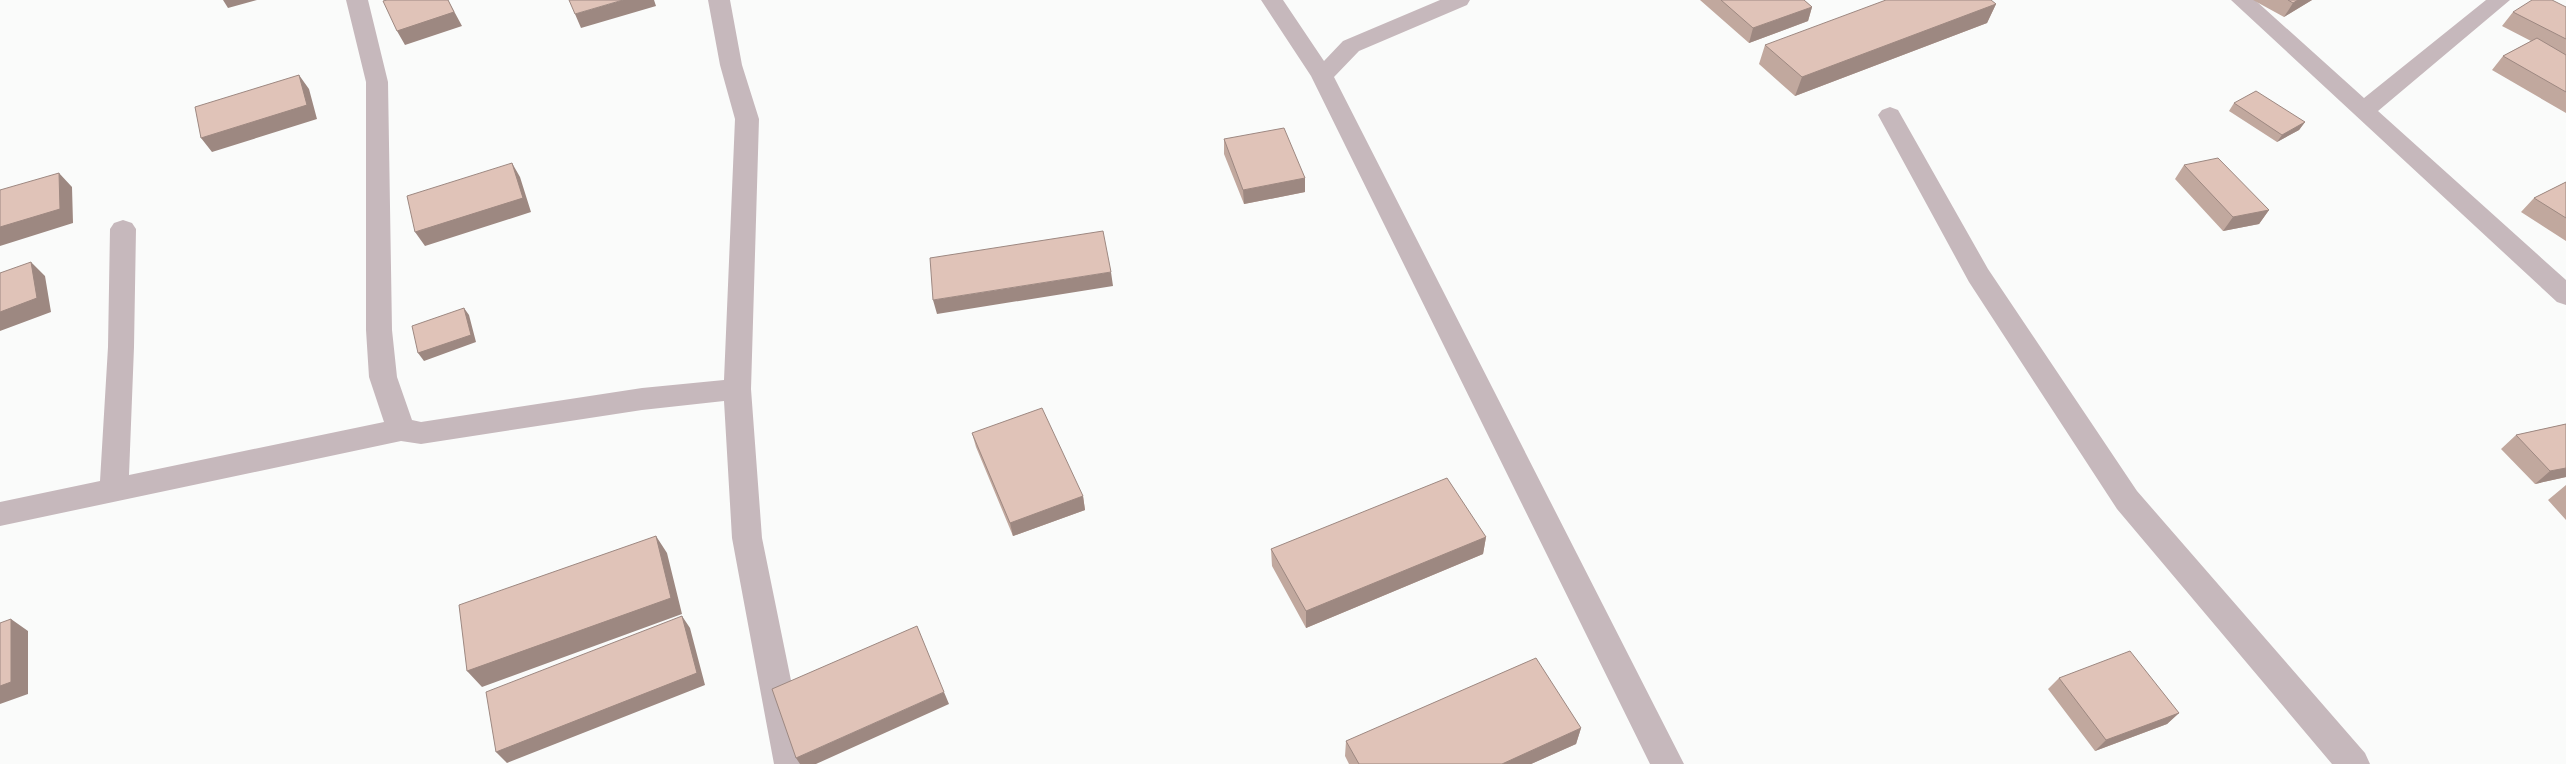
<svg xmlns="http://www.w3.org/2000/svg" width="2566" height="764" font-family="'Fira Sans Condensed',sans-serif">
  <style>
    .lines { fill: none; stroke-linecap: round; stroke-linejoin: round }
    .street { fill: #c6b8bc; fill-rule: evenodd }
    .wall { fill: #c1a89e }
    .shaded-wall { fill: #9d8881 }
    .building { fill: #e0c3b8; stroke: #9d8881 }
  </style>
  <rect width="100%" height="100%" fill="#fafbfa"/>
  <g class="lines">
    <path class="street" d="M 346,0 L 368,0 L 388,82 L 392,330 L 397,377 L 412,420 L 421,422 L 642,388 L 724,380 L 735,119 L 720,65 L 708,0 L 730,0 L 742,65 L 759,119 L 751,389 L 762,538 L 808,764 L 774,764 L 732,538 L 724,401 L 642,410 L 421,444 L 401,441 L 0,526 L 0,502 L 100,481 L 108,347 L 110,229 L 114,223 L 123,220 L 132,223 L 136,229 L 134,347 L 129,475 L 384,422 L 369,377 L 366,330 L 366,82 Z
      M 1261,0 L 1283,0 L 1324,61 L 1343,41 L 1440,0 L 1470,0 L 1467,5 L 1359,51 L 1334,77 L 1684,764 L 1650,764 L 1311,76 Z
      M 2231,0 L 2255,0 L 2364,98 L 2486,0 L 2510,0 L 2378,111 L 2566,280 L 2566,305 L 2557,302 Z
      M 1890,107 L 1898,110 L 1988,269 L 2137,491 L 2365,753 L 2370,764 L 2332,764 L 2117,509 L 1969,282 L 1878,115 L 1882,110 Z"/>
  </g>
  <path class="wall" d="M 1700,0 L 1804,0 L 1812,7 L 1808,21 L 1749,43 Z
    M 2253,0 L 2312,0 L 2284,17 Z
    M 1996,4 L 1987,23 L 1795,96 L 1759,64 L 1765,45 Z
    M 2566,7 L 2566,113 L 2492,70 L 2503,56 L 2531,41 L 2502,26 L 2513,12 Z
    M 2234,103 L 2305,122 L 2299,130 L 2277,142 L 2229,111 Z
    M 1224,139 L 1305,178 L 1305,192 L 1244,204 L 1224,154 Z
    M 2184,165 L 2269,210 L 2259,224 L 2223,231 L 2175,179 Z
    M 2566,182 L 2566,241 L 2521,212 L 2534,198 Z
    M 2566,424 L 2566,477 L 2535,484 L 2501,449 L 2516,435 Z
    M 972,433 L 1083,496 L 1085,510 L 1013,536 L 976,447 Z
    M 2566,485 L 2566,520 L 2548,500 Z
    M 1486,537 L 1483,554 L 1306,628 L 1272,566 L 1271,549 Z
    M 2059,678 L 2179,713 L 2167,724 L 2095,751 L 2048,689 Z
    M 1581,728 L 1576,744 L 1531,764 L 1349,764 L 1345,756 L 1346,741 Z"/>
  <path class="shaded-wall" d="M 223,0 L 257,0 L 228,8 Z
    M 448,0 L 462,26 L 405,45 L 397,31 Z
    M 623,0 L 654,0 L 656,6 L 581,28 L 575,14 Z
    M 2298,0 L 2312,0 L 2284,17 L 2293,3 Z
    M 1996,4 L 1987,23 L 1795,96 L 1802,77 Z
    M 1812,7 L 1808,21 L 1749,43 L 1753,28 Z
    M 299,75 L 309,89 L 317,119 L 212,152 L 201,138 Z
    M 2305,122 L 2299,130 L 2277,142 L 2282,135 Z
    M 512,163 L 520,177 L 531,212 L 425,246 L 415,232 Z
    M 59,173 L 72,187 L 73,223 L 0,246 L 0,227 Z
    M 1305,178 L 1305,192 L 1244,204 L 1243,190 Z
    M 2269,210 L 2259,224 L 2223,231 L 2233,217 Z
    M 31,262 L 45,276 L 51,312 L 0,331 L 0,312 Z
    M 1111,272 L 1113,286 L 937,314 L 933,300 Z
    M 464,308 L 469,315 L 476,342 L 424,361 L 418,353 Z
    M 2566,468 L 2566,477 L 2535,484 L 2550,471 Z
    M 1083,496 L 1085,510 L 1013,536 L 1010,523 Z
    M 656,536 L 667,553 L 682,614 L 482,687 L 467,671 Z
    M 1486,537 L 1483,554 L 1306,628 L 1306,611 Z
    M 682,616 L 690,628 L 705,685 L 507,763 L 496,752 Z
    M 11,619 L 28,631 L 28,694 L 0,704 L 0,686 Z
    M 944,692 L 949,704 L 816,764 L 800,764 L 796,758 Z
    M 2179,713 L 2167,724 L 2095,751 L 2106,740 Z
    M 1581,728 L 1576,744 L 1531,764 L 1502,764 Z"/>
  <path class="building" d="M 387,0 L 448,0 L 454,12 L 397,31 L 383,1 Z
    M 569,0 L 623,0 L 575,14 Z
    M 1721,0 L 1804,0 L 1812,7 L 1753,28 Z
    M 1886,0 L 1991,0 L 1996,4 L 1802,77 L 1765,45 Z
    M 2288,0 L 2298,0 L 2293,3 Z
    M 2532,0 L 2552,0 L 2566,7 L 2566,39 L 2513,12 Z
    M 2537,38 L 2566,55 L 2566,92 L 2503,56 Z
    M 299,75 L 307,105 L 201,138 L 195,107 Z
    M 2256,91 L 2305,122 L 2282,135 L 2234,103 Z
    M 1284,128 L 1305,178 L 1243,190 L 1224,139 Z
    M 2218,158 L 2269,210 L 2233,217 L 2184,165 Z
    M 512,163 L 523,198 L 415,232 L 407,196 Z
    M 59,173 L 60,209 L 0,227 L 0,190 Z
    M 2566,182 L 2566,218 L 2534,198 Z
    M 1103,231 L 1111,272 L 933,300 L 930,258 Z
    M 31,262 L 37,298 L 0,312 L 0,273 Z
    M 464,308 L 471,335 L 418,353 L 412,326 Z
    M 1042,408 L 1083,496 L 1010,523 L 972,433 Z
    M 2566,424 L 2566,468 L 2550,471 L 2516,435 Z
    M 1447,478 L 1486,537 L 1306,611 L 1271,549 Z
    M 656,536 L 671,598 L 467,671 L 459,605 Z
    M 682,616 L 697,673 L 496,752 L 486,692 Z
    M 11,619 L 11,682 L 0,686 L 0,623 Z
    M 917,626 L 944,692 L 796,758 L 772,689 Z
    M 2130,651 L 2179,713 L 2106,740 L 2059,678 Z
    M 1536,658 L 1581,728 L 1502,764 L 1359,764 L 1346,741 Z"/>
</svg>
